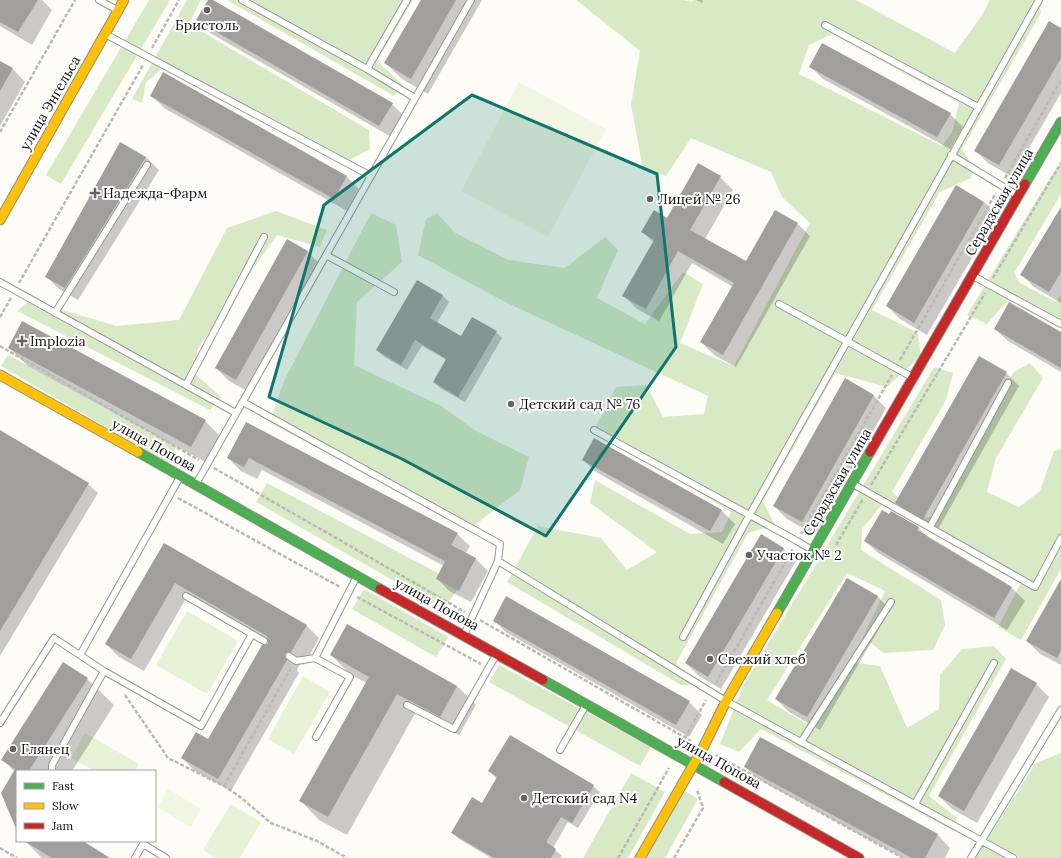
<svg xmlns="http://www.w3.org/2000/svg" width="1061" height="858" font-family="Lora,serif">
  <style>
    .green { fill: #e7f3d7 }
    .forest { fill: #d8eac5; fill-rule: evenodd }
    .pitch { fill: #f0f6e1 }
    .shadow { fill: #0003 }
    .building { fill: #a19f9c }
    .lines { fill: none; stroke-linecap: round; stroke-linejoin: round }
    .lane-casing { stroke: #979795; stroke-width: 8 }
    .fast-casing { stroke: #8e8d8b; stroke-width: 11 }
    .slow-casing { stroke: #8e8d8b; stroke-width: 11 }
    .jam-casing { stroke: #8e8d8b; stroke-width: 11 }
    .path { stroke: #b9b9b8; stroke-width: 2.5; stroke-dasharray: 4 2; stroke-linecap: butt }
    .lane { stroke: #fffffe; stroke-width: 6 }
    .fast { stroke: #4caf50; stroke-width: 9 }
    .slow { stroke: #ffc107; stroke-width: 9 }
    .jam { stroke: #c62828; stroke-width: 9 }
    .marked { fill: #0f766e; fill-opacity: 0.2; stroke: #0f766e; stroke-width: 3; stroke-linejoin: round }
    .poi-dot { fill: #646362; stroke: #fff; stroke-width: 1.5 }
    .labels { text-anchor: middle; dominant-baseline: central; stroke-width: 4; stroke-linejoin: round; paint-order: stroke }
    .poi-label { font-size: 14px; fill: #111; stroke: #fff; text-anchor: start }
    .street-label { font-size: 14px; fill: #111; stroke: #fff }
  </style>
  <rect width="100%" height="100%" fill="#fdfcf7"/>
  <path class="green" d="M 187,611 L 238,641 L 207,694 L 156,665 Z
    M 303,676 L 330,692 L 294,754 L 268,739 Z
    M 85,733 L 139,764 L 135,771 L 95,771 L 71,758 Z
    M 231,804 L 261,822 L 240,858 L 216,858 L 203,850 Z"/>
  <path class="forest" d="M 149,0 L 170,0 L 61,184 L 46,175 Z
    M 187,0 L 201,0 L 189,24 L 369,130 L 370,149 L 342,164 L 165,66 L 146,82 L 142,103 L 132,99 Z
    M 227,0 L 413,0 L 377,61 L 403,85 L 394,96 Z
    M 576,0 L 683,0 L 692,2 L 693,0 L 856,0 L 955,53 L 982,15 L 990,0 L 1039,0 L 1041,13 L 962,149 L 973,167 L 971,178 L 940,192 L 872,310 L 918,333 L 921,356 L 887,387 L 835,373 L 763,502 L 775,525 L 748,533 L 676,663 L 698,685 L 681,685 L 507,582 L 538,526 L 601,538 L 627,570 L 657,552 L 590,503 L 595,480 L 690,534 L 722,532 L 731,512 L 600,432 L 594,430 L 616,387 L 646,385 L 663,417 L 704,414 L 708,396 L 507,303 L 418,255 L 426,219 L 437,213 L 454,232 L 508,260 L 565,268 L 605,237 L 618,250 L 597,298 L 645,324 L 683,272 L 703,284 L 680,343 L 734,366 L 810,223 L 782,197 L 771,172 L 691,138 L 666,176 L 643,169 L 631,105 L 640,51 ZM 832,34 L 959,103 L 952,132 L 942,146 L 799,74 L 809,45 Z
    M 1061,163 L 1061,194 L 1014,273 L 1020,283 L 1056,302 L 1061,294 L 1061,324 L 1012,296 L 986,325 L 985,323 L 967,315 L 1053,173 Z
    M 276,211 L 327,230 L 320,247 L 277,235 L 198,348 L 194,373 L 221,397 L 210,410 L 17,311 L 30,300 L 116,326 L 179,320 L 227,228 Z
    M 371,213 L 396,225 L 402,262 L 357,302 L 354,365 L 441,406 L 476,431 L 529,457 L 520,490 L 471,528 L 270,423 L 283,383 Z
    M 8,355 L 177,446 L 168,463 L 1,366 Z
    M 1030,363 L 1043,378 L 996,458 L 987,492 L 1019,507 L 1040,491 L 1054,451 L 1061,449 L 1061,569 L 1021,640 L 998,627 L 1022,581 L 883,503 L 862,529 L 861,550 L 941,600 L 945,625 L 933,650 L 884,653 L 863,637 L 885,591 L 847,573 L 767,700 L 807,724 L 849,662 L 880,666 L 907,728 L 939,709 L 940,675 L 962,649 L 994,646 L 1006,659 L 929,796 L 956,817 L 956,832 L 761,729 L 739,752 L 720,744 L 743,686 L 934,367 L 953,373 L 946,400 L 892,492 L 925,518 L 935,516 L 1014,372 Z
    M 267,483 L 461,585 L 443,609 L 256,502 Z
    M 364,589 L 448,637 L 436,657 L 352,609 Z
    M 499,665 L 651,747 L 640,766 L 489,682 Z
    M 1061,753 L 1061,858 L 1020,858 L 1016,856 L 1011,858 L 975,858 L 1036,763 Z
    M 631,773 L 665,792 L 628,858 L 583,858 Z
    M 683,790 L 698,799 L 665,858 L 645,858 Z"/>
  <path class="pitch" d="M 519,82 L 606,129 L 548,237 L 461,191 Z
    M 168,789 L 201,809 L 191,827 L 158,808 Z"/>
  <path class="shadow" d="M 0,0 L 42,0 L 52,10 L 32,45 L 0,26 Z
    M 209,0 L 211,0 L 392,104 L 405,117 L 393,138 L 210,33 L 197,20 Z
    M 422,0 L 482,0 L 428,94 L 402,79 L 385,63 Z
    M 696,0 L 703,0 L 702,3 Z
    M 1061,30 L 1061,93 L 1012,177 L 988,163 L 976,151 Z
    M 0,62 L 13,69 L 25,82 L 0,126 Z
    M 810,66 L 950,114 L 963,127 L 950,149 L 823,79 Z
    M 151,95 L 347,177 L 359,189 L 347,211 L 164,108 Z
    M 121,143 L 146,157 L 159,170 L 78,300 L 59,289 L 46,276 Z
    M 720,177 L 733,190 L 705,239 L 746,263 L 798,224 L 810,236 L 736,367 L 714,355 L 701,342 L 733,287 L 692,263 L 659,321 L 637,309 L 624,296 L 654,243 L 643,232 L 668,219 Z
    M 984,202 L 997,215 L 927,335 L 900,319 L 887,306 Z
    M 1061,209 L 1061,303 L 1034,287 L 1022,275 Z
    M 307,251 L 320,264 L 249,392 L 229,381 L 216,368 Z
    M 417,281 L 443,296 L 449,302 L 437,323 L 461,337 L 496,332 L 502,338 L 465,402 L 440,388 L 434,382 L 447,360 L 422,346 L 407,370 L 383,356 L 377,350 Z
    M 995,329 L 1061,333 L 1061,372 L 1008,341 Z
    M 9,348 L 205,421 L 224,440 L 211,465 L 28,366 Z
    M 1006,373 L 1019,386 L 937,531 L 909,515 L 897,503 Z
    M 873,395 L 886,408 L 815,535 L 787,519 L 774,506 Z
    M 247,423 L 457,534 L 470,546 L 466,553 L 475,558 L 488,571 L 471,602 L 449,591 L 437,578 L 444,566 L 262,470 L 257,479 L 241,471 L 228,458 Z
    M 0,431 L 88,484 L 98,493 L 0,656 Z
    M 594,440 L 722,511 L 735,524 L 723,544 L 596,472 L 583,460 Z
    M 918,527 L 931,540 L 1012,588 L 1025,601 L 1007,630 L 878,553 L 865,541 Z
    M 164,544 L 306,625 L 319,638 L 304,665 L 301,664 L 298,667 L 297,671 L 299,673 L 231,791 L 195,771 L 182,758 L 208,741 L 269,643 L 269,641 L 188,595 L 144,671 L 119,657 L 106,644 Z
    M 783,548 L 796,561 L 721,689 L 699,676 L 686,663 Z
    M 847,579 L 878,597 L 890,610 L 820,730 L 789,712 L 776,699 Z
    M 1061,581 L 1061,665 L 1040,654 L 1027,641 Z
    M 494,621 L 689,702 L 702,715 L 689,737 L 507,633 Z
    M 347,626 L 457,686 L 476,705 L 459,735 L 416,712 L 347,835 L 319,820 L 301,801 L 366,683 L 350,674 L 331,655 Z
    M 1011,670 L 1036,684 L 1049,697 L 977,823 L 952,809 L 939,796 Z
    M 87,679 L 114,705 L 72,771 L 17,771 L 17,820 L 15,772 L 3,760 Z
    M 745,767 L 938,835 L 950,848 L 945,858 L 903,858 L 758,779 Z
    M 489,771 L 593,786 L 600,792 L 578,828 L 568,822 L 553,848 L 562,856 L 560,858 L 491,858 L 459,839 L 453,833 L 482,804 L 497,779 Z
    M 25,841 L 81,841 L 108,858 L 42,858 Z"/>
  <path class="building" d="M 0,0 L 38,0 L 18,32 L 0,22 Z
    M 208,0 L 213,0 L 393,103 L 379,126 L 196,20 Z
    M 421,0 L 456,0 L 411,79 L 384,63 Z
    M 1049,21 L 1061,28 L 1061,58 L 999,165 L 974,151 Z
    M 822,43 L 951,113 L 937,137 L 809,67 Z
    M 0,61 L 13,68 L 0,91 Z
    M 163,72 L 347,176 L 334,199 L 150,96 Z
    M 120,142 L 146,157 L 65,288 L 45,277 Z
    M 698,163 L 721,176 L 690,230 L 746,261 L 775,210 L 798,223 L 723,355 L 700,342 L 734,283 L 678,251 L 646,309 L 622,296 L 654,240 L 641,232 L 654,210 L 667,218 Z
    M 956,185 L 984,202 L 914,323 L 886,306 Z
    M 1061,207 L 1061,272 L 1049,292 L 1020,275 Z
    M 287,239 L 308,251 L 236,380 L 215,368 Z
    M 417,280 L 443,295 L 430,318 L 461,336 L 472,317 L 497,331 L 458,397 L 433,382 L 446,359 L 415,340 L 401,365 L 376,350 Z
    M 1009,302 L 1061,332 L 1061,368 L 994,329 Z
    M 22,321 L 206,420 L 191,447 L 8,348 Z
    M 979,356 L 1007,372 L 923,519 L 895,503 Z
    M 845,378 L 874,395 L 802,522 L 773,506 Z
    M 246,422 L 458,533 L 451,545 L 476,558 L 459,591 L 436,579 L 445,561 L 249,458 L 244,467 L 227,458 Z
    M 0,430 L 89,483 L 0,631 Z
    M 594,438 L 722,510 L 710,531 L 582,460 Z
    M 882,510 L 889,514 L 891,511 L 919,527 L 917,530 L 1012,587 L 994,618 L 864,541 Z
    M 761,534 L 784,548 L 708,677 L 685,663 Z
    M 164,543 L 307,625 L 291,652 L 288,652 L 285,654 L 285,657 L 287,660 L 218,779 L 181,758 L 196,732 L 208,739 L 262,645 L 266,645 L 268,643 L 267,636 L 175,583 L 131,659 L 105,644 Z
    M 847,578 L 878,596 L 807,717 L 775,699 Z
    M 1061,579 L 1061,650 L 1057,658 L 1026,641 Z
    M 506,596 L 690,701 L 676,725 L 493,621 Z
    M 347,624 L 457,686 L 440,717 L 397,694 L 328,817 L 299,801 L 369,677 L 330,655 Z
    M 63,662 L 88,678 L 29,771 L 17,770 L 17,831 L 1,793 L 15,769 L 1,760 Z
    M 1011,668 L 1037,683 L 964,811 L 938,796 Z
    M 510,735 L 594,785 L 572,823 L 561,817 L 546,842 L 556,849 L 551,858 L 494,858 L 451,833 L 472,797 L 482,803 L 497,777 L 488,771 Z
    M 760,737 L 938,834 L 925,858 L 912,858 L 744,767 Z
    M 24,841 L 83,841 L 110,858 L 52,858 Z"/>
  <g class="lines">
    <g class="lane-casing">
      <path id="lane" d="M 99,0 L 117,10
        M 242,0 L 367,69 L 415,98
        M 825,25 L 978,107
        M 107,35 L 371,176
        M 367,69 L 407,0
        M 951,155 L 1017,195
        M 326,255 L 394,292
        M 973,276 L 1061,324
        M 0,282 L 236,413
        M 779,304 L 912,377
        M 55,313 L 147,165
        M 186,385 L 264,237
        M 243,402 L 500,544 L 498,561 L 726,701 L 1013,858
        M 594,430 L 797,541 L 812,550
        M 196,484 L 471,0
        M 853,484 L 1035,587 L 1061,538
        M 930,527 L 1008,383
        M 186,596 L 264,641
        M 464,635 L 498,561
        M 683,637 L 749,516 L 1039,0
        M 80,655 L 180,477
        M 289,656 L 296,661 L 315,658
        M 104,671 L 201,726 L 252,634
        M 407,705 L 454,729 L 496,655
        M 0,723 L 54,638 L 104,671 L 52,765 L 52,771
        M 316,737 L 350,677 L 315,658 L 356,578
        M 801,742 L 891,602
        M 560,750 L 586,705
        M 915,804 L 994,663
        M 135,858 L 143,844 L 166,858
        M 971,858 L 1061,710"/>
    </g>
    <g class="fast-casing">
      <path id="fast" d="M 1025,184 L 1061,122
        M 138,452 L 380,589
        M 777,613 L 870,452
        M 543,680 L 724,782"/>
    </g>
    <g class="slow-casing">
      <path id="slow" d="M 0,220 L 124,0
        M 0,375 L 138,452
        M 640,858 L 703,748 L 726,701 L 777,613"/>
    </g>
    <g class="jam-casing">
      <path id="jam" d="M 870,452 L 1025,184
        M 380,589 L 543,680
        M 724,782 L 859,858"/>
    </g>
    <path class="path" d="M 152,48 L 179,0
      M 0,132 L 75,0
      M 1005,178 L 1061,80
      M 993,278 L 1061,163
      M 19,283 L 143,65
      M 0,317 L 11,298
      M 0,346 L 199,460
      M 900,360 L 996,193
      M 214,468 L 465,612
      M 871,485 L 985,293
      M 178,498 L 340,587
      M 801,534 L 892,375
      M 836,545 L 863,499
      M 357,597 L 481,664
      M 480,620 L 691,741
      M 716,683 L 793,549
      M 125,695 L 168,758 L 224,786 L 239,796 L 271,823 L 317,841 L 347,858
      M 682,743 L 706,700
      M 716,755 L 903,858
      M 224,786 L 291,668
      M 0,848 L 17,858
      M 618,858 L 669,768
      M 674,858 L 703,808 L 697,790"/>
    <use href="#lane" class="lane"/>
    <use href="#fast" class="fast"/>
    <use href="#slow" class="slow"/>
    <use href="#jam" class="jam"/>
  </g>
  <path class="marked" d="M 472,95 L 657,174 L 676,347 L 546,536 L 402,459 L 269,397 L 324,205 Z"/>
  <g class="poi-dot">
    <circle cx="207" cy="10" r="4"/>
    <path d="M93 187h4v4h4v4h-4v4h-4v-4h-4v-4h4z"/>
    <circle cx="650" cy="199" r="4"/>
    <path d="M20 335h4v4h4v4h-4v4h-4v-4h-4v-4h4z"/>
    <circle cx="511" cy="404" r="4"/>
    <circle cx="749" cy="555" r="4"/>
    <circle cx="710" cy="659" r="4"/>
    <circle cx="13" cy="749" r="4"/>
    <circle cx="524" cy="798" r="4"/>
  </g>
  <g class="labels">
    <g class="poi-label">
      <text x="207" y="25" text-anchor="middle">Бристоль</text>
      <text x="103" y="193">Надежда-Фарм</text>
      <text x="658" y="199">Лицей № 26</text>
      <text x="30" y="341">Implozia</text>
      <text x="519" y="404">Детский сад № 76</text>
      <text x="757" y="555">Участок № 2</text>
      <text x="718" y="659">Свежий хлеб</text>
      <text x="21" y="749">Глянец</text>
      <text x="532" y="798">Детский сад N4</text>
    </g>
    <g class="street-label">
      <text transform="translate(50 103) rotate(-60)">улица Энгельса</text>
      <text transform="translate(999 202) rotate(-60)">Серадзская улица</text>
      <text transform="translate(154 445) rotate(29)">улица Попова</text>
      <text transform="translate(837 482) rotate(-60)">Серадзская улица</text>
      <text transform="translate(437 604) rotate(29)">улица Попова</text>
      <text transform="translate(719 762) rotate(29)">улица Попова</text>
    </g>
  </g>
  <rect x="16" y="770" width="140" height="72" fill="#ffffff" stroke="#a0a0a0"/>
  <rect x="24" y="783" width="20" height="6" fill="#4caf50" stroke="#a0a0a0"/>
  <text x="52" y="790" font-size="12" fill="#111111">Fast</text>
  <rect x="24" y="803" width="20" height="6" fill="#ffc107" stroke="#a0a0a0"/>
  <text x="52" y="810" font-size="12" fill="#111111">Slow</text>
  <rect x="24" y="823" width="20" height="6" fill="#c62828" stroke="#a0a0a0"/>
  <text x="52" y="830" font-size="12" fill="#111111">Jam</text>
</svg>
